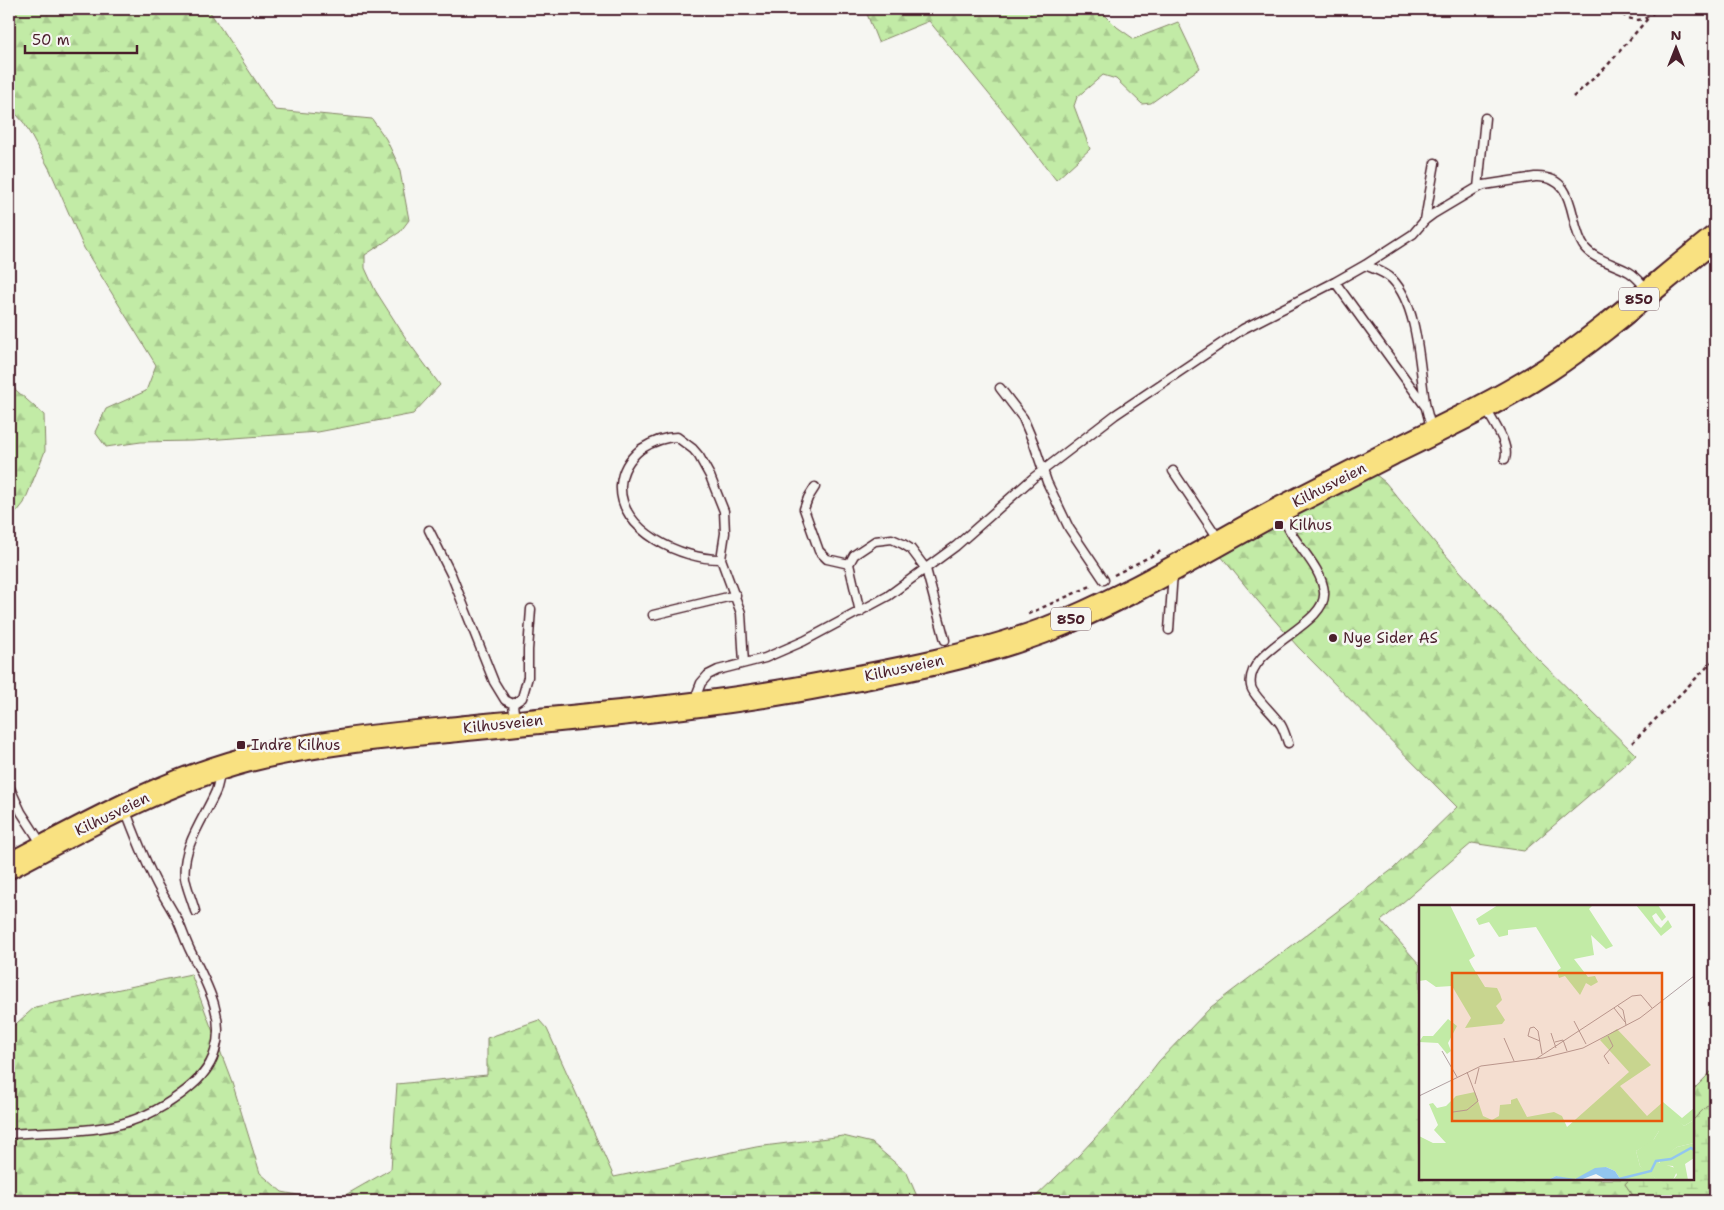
<svg xmlns="http://www.w3.org/2000/svg" width="1724" height="1210" font-family="'Shantell Sans',sans-serif">
  <style>
    .forest { fill: url(#forest-firs); stroke: #868568 }
    .wetland { fill: url(#wetland-marsh); stroke: #868568 }
    .lines { fill: none; stroke-linecap: round; stroke-linejoin: round }
    .lane-casing { stroke: #4a1f2b; stroke-width: 11 }
    .primary-casing { stroke: #4a1f2b; stroke-width: 28 }
    .path { stroke: #4a1f2b; stroke-width: 2.5; stroke-dasharray: 4 4; stroke-linecap: butt }
    .lane { stroke: #f6f6f2; stroke-width: 8 }
    .primary { stroke: #f9e181; stroke-width: 24 }
    .poi-dot { fill: #4a1f2b; stroke: #f6f6f2; stroke-width: 2 }
    .labels { text-anchor: middle; dominant-baseline: central; stroke-width: 5; stroke-linejoin: round; paint-order: stroke }
    .shield { fill: #f6f6f2; stroke: #7e6067; stroke-width: 1 }
    .shield-label { font-size: 14px; font-weight: bold; fill: #4a1f2b }
    .street-label { font-size: 15px; fill: #4a1f2b; stroke: #f6f6f2 }
    .poi-label { font-size: 15px; fill: #4a1f2b; stroke: #f6f6f2; text-anchor: start }
    .inset-river { fill: none; stroke: #92c6ef; stroke-width: 2.5 }
    .inset-road { fill: none; stroke: #b1a0a2; stroke-width: 1 }
    .view { fill: #e8590c; fill-opacity: 0.15; stroke: #e8590c; stroke-width: 2.5 }
    .inset-edge { fill: none; stroke: #4a1f2b; stroke-width: 2.5 }
  </style>
  <defs>
    <pattern id="forest-firs" width="22" height="20" patternUnits="userSpaceOnUse" patternTransform="scale(1.25)"><rect width="22" height="20" fill="#c2eba6"/><path d="M5 1l3.5 6h-7zM16 11l3.5 6h-7z" fill="#a8c98f"/></pattern>
    <pattern id="wetland-marsh" width="20" height="14" patternUnits="userSpaceOnUse" patternTransform="scale(1.25)"><rect width="20" height="14" fill="#c2eba6"/><path d="M1 5h8M5 5V1M11 12h8M15 12V8" fill="none" stroke="#a8c98f"/></pattern>
  </defs>
  <rect width="100%" height="100%" fill="#f6f6f2"/>
  <filter id="ink" filterUnits="userSpaceOnUse"><feTurbulence type="fractalNoise" baseFrequency=".02" numOctaves="2"/><feDisplacementMap in="SourceGraphic" scale="10" xChannelSelector="R" yChannelSelector="G"/><feConvolveMatrix kernelMatrix="1 2 1 2 8 2 1 2 1" color-interpolation-filters="sRGB"/></filter>
  <g filter="url(#ink)">
    <path class="forest" d="M 9,9 L 208,9 L 275,110 L 372,119 L 386,139 L 399,166 L 409,220 L 400,232 L 365,255 L 365,268 L 375,290 L 407,340 L 440,385 L 413,414 L 318,432 L 192,441 L 141,442 L 106,447 L 95,432 L 106,409 L 146,391 L 156,365 L 84,248 L 50,170 L 24,123 L 9,106 Z
      M 865,9 L 1099,9 L 1117,27 L 1134,39 L 1178,22 L 1200,68 L 1151,103 L 1142,104 L 1116,79 L 1103,75 L 1077,97 L 1074,106 L 1090,149 L 1056,180 L 1006,115 L 929,21 L 878,42 Z
      M 9,384 L 44,415 L 45,451 L 24,503 L 9,522 Z
      M 1357,460 L 1385,482 L 1436,544 L 1537,658 L 1636,755 L 1524,851 L 1472,843 L 1381,921 L 1420,965 L 1420,1179 L 1630,1179 L 1625,1184 L 1637,1201 L 1031,1201 L 1079,1155 L 1121,1110 L 1159,1061 L 1211,1007 L 1393,869 L 1457,807 L 1298,647 L 1257,600 L 1216,550 Z
      M 191,974 L 232,1082 L 260,1173 L 282,1192 L 329,1201 L 9,1201 L 9,1030 L 35,1007 Z
      M 539,1020 L 547,1029 L 614,1177 L 756,1147 L 843,1136 L 872,1143 L 907,1173 L 919,1201 L 335,1201 L 391,1169 L 397,1084 L 487,1075 L 487,1038 Z
      M 1715,1068 L 1715,1098 L 1693,1120 L 1693,1090 Z"/>
    <path class="wetland" d="M 1715,1098 L 1715,1201 L 1637,1201 L 1625,1184 L 1630,1179 L 1693,1179 L 1693,1120 Z"/>
    <g class="lines">
      <g class="lane-casing">
        <path id="lane" d="M 1478,188 L 1485,118
          M 1425,220 L 1435,163
          M 1365,265 C 1374,269 1385,272 1392,279 C 1420,308 1419,371 1426,408 C 1428,416 1430,423 1432,431
          M 1335,282 L 1425,406
          M 1000,388 L 1023,418 L 1034,444 L 1047,482 L 1069,528 L 1104,580
          M 1486,409 C 1493,422 1510,445 1505,459
          M 1173,471 L 1220,541
          M 815,487 L 808,498 L 804,509 L 819,551 L 827,559 L 849,564 L 860,612
          M 1280,513 C 1284,520 1288,528 1293,536 C 1304,553 1322,571 1324,592 C 1328,626 1244,647 1251,686 C 1252,695 1275,715 1281,725 C 1284,730 1286,737 1288,743
          M 429,530 L 451,574 L 494,682 L 505,700 L 513,704 L 515,721
          M 721,559 C 683,560 618,531 621,485 C 622,470 630,458 641,449 C 652,442 664,437 677,437 L 693,449 L 699,456 L 710,476 L 724,511 L 725,533 L 721,559 L 741,613 L 744,663
          M 849,564 L 854,555 L 875,541 L 892,539 L 903,544 L 911,549 L 926,569 L 945,640
          M 653,615 L 736,595
          M 1169,630 L 1173,572
          M 694,701 L 701,683 L 708,675 L 718,670 L 765,658 L 804,641 L 888,596 L 956,546 L 1033,478 L 1115,415 L 1243,329 L 1335,282 L 1365,265 L 1413,234 L 1425,220 L 1433,214 L 1475,189 L 1484,185 L 1535,177 C 1579,175 1567,224 1585,248 C 1595,260 1615,264 1629,272 C 1636,276 1642,284 1648,290
          M 513,704 L 522,698 L 528,677 L 528,650 L 531,609
          M 9,786 L 21,812 L 43,846
          M 195,911 C 192,900 187,889 185,878 C 181,847 205,817 216,791 C 218,785 219,778 221,772
          M 11,1134 C 44,1131 79,1133 112,1126 C 137,1121 161,1109 181,1094 C 196,1083 210,1070 215,1051 C 226,1015 205,981 190,950 C 185,940 182,929 177,919 C 171,908 164,897 158,886 C 145,862 135,835 125,809"/>
      </g>
      <g class="primary-casing">
        <path id="primary" d="M 9,866 C 85,826 163,782 246,760 C 316,742 386,736 458,729 C 581,716 705,708 827,684 C 897,671 976,656 1043,631 C 1127,599 1204,550 1283,508 C 1319,490 1355,471 1391,453 C 1444,427 1497,402 1547,370 C 1606,331 1659,282 1715,238"/>
      </g>
      <path class="path" d="M 1616,9 C 1631,23 1643,24 1657,9
        M 1573,97 L 1606,67 L 1650,16
        M 1114,575 L 1163,550
        M 1028,614 L 1093,585
        M 1632,743 L 1715,659"/>
      <use href="#lane" class="lane"/>
      <use href="#primary" class="primary"/>
    </g>
  </g>
  <g class="poi-dot">
    <rect x="1274" y="520" width="10" height="10" rx="2.5"/>
    <circle cx="1333" cy="638" r="5"/>
    <rect x="236" y="740" width="10" height="10" rx="2.5"/>
  </g>
  <g class="labels">
    <g class="shield">
      <rect x="1619" y="287.5" width="40" height="23" rx="4"/>
      <rect x="1051" y="607.5" width="40" height="23" rx="4"/>
    </g>
    <g class="shield-label">
      <text x="1639" y="299">850</text>
      <text x="1071" y="619">850</text>
    </g>
    <g class="street-label">
      <text transform="translate(1329 485) rotate(-27)">Kilhusveien</text>
      <text transform="translate(904 668) rotate(-12)">Kilhusveien</text>
      <text transform="translate(503 724) rotate(-6)">Kilhusveien</text>
      <text transform="translate(112 814) rotate(-26)">Kilhusveien</text>
    </g>
    <g class="poi-label">
      <text x="1289" y="525">Kilhus</text>
      <text x="1343" y="638">Nye Sider AS</text>
      <text x="251" y="745">Indre Kilhus</text>
    </g>
  </g>
  <g transform="translate(1419 905)">
    <rect width="275" height="275" fill="#f6f6f2"/>
    <path d="M 0,0 L 31,0 L 56,51 L 50,55 L 53,61 L 66,82 L 78,83 L 81,89 L 83,95 L 77,101 L 86,115 L 83,119 L 46,123 L 52,113 L 33,81 L 17,82 L 7,75 L 0,76 ZM 79,0 L 174,0 L 170,4 L 194,41 L 187,44 L 172,30 L 175,50 L 155,54 L 169,72 L 176,71 L 179,77 L 172,81 L 167,78 L 161,90 L 146,71 L 140,73 L 138,66 L 142,63 L 117,22 L 89,25 L 89,30 L 80,32 L 70,17 L 60,20 L 57,14 ZM 217,0 L 239,0 L 247,12 L 243,16 L 237,8 L 233,11 L 236,17 L 242,23 L 249,15 L 253,22 L 242,31 ZM 29,114 L 38,121 L 29,138 L 32,146 L 28,149 L 19,138 L 0,137 L 4,131 L 14,131 ZM 198,124 L 232,160 L 201,181 L 228,211 L 244,197 L 263,213 L 275,203 L 275,215 L 265,221 L 256,214 L 240,226 L 233,237 L 217,246 L 221,261 L 239,275 L 202,275 L 196,266 L 187,262 L 153,275 L 137,271 L 129,275 L 0,275 L 0,231 L 14,238 L 27,238 L 15,225 L 19,220 L 10,199 L 14,198 L 18,203 L 27,201 L 37,191 L 56,187 L 64,211 L 73,215 L 80,211 L 81,200 L 92,199 L 92,195 L 98,193 L 108,212 L 135,207 L 143,211 L 148,222 L 210,167 L 181,135 ZM 275,238 L 275,253 L 266,259 L 269,275 L 254,275 L 258,270 L 254,261 L 241,260 L 241,254 L 258,242 Z" fill="#c2eba6"/>
    <path d="M 243,201 L 265,221 L 275,215 L 275,238 L 258,242 L 239,257 L 259,264 L 254,275 L 239,275 L 226,266 L 221,261 L 217,246 L 235,234 L 240,226 L 231,213 Z" fill="#c2eba6"/>
    <path d="M 187,262 L 196,266 L 202,275 L 188,275 L 177,269 L 161,275 L 129,275 L 137,271 L 156,274 L 176,263 Z" fill="#92c6ef"/>
    <path class="inset-river" d="M 200,274 L 232,266 L 237,256 L 252,254 L 272,243 L 275,245"/>
    <path class="inset-road" d="M 199,101 L 204,105 L 207,120M 195,103 L 206,117M 155,116 L 167,139M 132,128 L 137,143M 189,131 L 194,141 L 185,151 L 190,159M 85,133 L 95,156M 121,136 L 109,131 L 111,123 L 115,122 L 119,126 L 123,149M 136,137 L 144,135 L 148,146M 23,146 L 38,172M 117,154 L 213,91 L 222,90 L 233,103M 56,179 L 60,163M 0,191 L 62,161 L 124,153 L 164,143 L 221,113 L 275,71M 34,207 L 48,205 L 59,196 L 48,167"/>
    <path class="view" d="M 33,68 L 243,68 L 243,216 L 33,216 Z"/>
    <rect width="275" height="275" class="inset-edge"/>
  </g>
  <rect width="1724" height="1210" fill="none" stroke="#f6f6f2" stroke-width="30"/>
  <rect x="15" y="15" width="1694" height="1180" fill="none" stroke="#4a1f2b" stroke-width="2" filter="url(#ink)"/>
  <g transform="translate(1676 48)" stroke="#f6f6f2" stroke-width="4" paint-order="stroke">
  <path d="M0-4L9 19L0 12L-9 19Z" fill="#4a1f2b"/>
  <text y="-8" font-size="14" font-weight="bold" text-anchor="middle" fill="#4a1f2b">N</text>
  </g>
  <path d="M25 45v8h112v-8" fill="none" stroke="#4a1f2b" stroke-width="2.5"/>
  <text x="32" y="45" font-size="15" fill="#4a1f2b" stroke="#f6f6f2" stroke-width="4" paint-order="stroke">50 m</text>
</svg>
